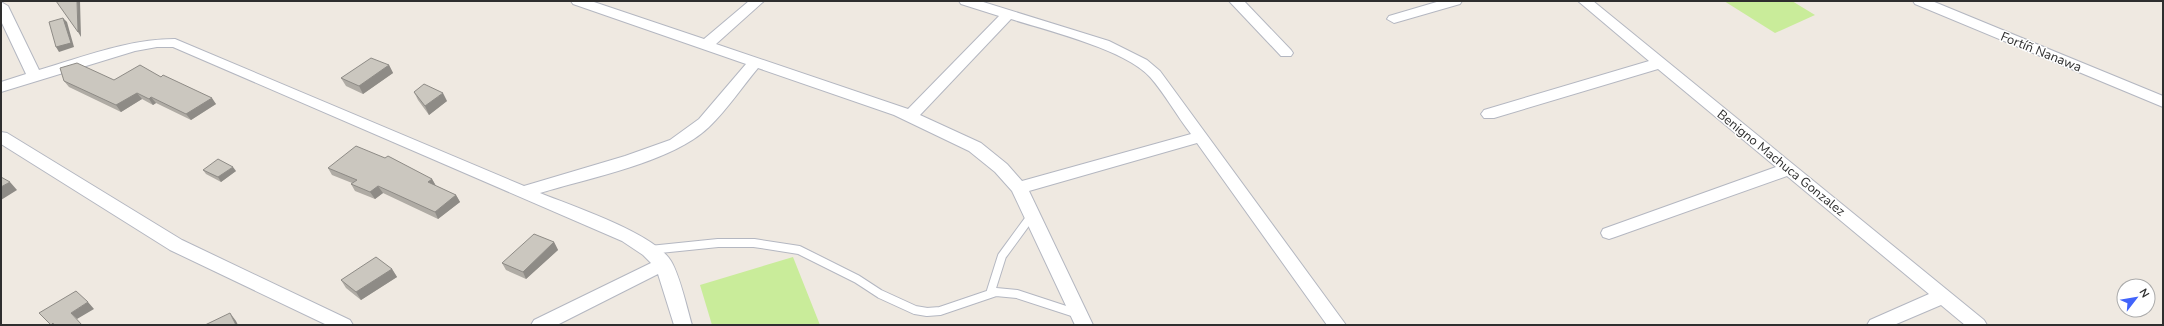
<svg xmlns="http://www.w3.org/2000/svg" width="2164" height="326" font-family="'Nunito Sans',sans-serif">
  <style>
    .pitch { fill: #c9ec9a }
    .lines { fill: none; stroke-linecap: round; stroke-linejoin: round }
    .lane-casing { stroke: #b4b7c1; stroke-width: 10 }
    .street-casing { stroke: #b4b7c1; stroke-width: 2 }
    .lane { stroke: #fff; stroke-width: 8 }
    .street { fill: #fff; fill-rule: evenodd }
    .wall { fill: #afaba4 }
    .shaded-wall { fill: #8e8b86 }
    .building { fill: #cbc7bf; stroke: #8e8b86 }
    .labels { text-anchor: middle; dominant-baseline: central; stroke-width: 3; stroke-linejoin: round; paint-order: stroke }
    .street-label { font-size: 13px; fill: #2e2e2e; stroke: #fff }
  </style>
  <rect width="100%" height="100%" fill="#efe9e1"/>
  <path class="pitch" d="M 1724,1 L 1792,1 L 1815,15 L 1775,33 Z
    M 793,257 L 820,325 L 712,325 L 700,285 Z"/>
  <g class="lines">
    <g class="lane-casing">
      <path id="lane" d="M 650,250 L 718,243 L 754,243 L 799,250 L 857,279 L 880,294 L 915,310 L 927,312 L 940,311 L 996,292 L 1017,294 L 1078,314
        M 990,294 L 1002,256 L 1032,215"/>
    </g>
    <g class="street-casing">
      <path id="street" d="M 571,1 L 591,1 L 704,39 L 749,1 L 764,1 L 716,44 L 908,109 L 999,16 L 961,4 L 959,1 L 980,1 L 1109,41 L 1147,60 L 1160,71 L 1346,325 L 1327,325 L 1197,143 L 1029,191 L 1093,325 L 1075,325 L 1012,191 L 995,172 L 969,151 L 894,115 L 758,68 C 742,87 727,110 709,127 C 673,162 589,178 540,193 C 572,206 654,233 671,261 C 680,276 687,308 692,325 L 674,325 L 658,274 L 557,325 L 531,325 L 534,320 L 651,263 L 643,255 L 622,241 L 173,47 L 157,47 L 135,51 L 1,92 L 1,82 L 26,74 L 1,21 L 1,2 L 8,6 L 39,70 C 83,57 128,39 175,39 L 524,186 L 625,156 L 670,140 L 699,119 L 746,64 L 573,4 ZM 1011,19 C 1048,31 1124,49 1150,77 C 1165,94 1177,116 1191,134 L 1022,181 L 1007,164 L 981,143 L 920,115 Z
        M 1229,1 L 1244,1 L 1291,50 L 1293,53 L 1291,56 L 1281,56 Z
        M 1440,1 L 1462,1 L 1460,4 L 1394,23 L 1387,19 L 1389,16 Z
        M 1578,1 L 1593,1 L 1984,320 L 1987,325 L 1965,325 L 1941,305 L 1894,325 L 1867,325 L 1870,320 L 1929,294 L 1787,176 L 1615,237 L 1609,239 L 1603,237 L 1601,233 L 1603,229 L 1776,167 L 1658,69 L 1494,118 L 1484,118 L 1481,114 L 1484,110 L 1649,61 Z
        M 1913,1 L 1932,1 L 2163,96 L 2163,107 L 1915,4 Z
        M 1,132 L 7,133 L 182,240 L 350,320 L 353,325 L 327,325 L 170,250 L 1,144 Z"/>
    </g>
    <use href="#lane" class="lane"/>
    <use href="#street" class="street"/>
  </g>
  <path class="wall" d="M 389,65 L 393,73 L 363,94 L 346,86 L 341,78 Z
    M 161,77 L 216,104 L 191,120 L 156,103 L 153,105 L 142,99 L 121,112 L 69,87 L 64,81 L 114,80 Z
    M 414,92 L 447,101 L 429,115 L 418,100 Z
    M 328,168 L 432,179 L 436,186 L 456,195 L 460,202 L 438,219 L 383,193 L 375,199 L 355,191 L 351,184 L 352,183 L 332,175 Z
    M 203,170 L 236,171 L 221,182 L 206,174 Z
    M 554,242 L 558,250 L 526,279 L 506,270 L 502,263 Z
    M 392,269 L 397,277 L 361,300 L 346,288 L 341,280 Z"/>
  <path class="shaded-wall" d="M 77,1 L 80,1 L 81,37 L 78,32 Z
    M 63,18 L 67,22 L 74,47 L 59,52 L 56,47 Z
    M 389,65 L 393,73 L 363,94 L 359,86 Z
    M 137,93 L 142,99 L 121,112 L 116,105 Z
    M 443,93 L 447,101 L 429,115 L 425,106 Z
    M 151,97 L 156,103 L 153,105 L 149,99 Z
    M 212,98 L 216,104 L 191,120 L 186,114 Z
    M 233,167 L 236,171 L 221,182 L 218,177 Z
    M 432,179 L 436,186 L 428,182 Z
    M 10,182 L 17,190 L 1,200 L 1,187 Z
    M 378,186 L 383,193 L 375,199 L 370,192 Z
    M 456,195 L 460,202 L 438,219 L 435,212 Z
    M 554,242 L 558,250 L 526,279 L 523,272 Z
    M 392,269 L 397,277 L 361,300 L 356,292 Z
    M 88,302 L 94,309 L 77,319 L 71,313 Z
    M 230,313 L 236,321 L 238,325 L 236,325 Z"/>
  <path class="building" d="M 56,1 L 77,1 L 78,32 Z
    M 63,18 L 71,43 L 56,47 L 49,22 Z
    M 371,58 L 389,65 L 359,86 L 341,78 Z
    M 77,63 L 114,80 L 140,65 L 161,77 L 163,75 L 212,98 L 186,114 L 151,97 L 149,99 L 137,93 L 116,105 L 64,81 L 60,68 Z
    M 424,84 L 443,93 L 425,106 L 414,92 Z
    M 356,146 L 385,158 L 388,156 L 432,179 L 428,182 L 456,195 L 435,212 L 378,186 L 370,192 L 351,184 L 357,180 L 328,168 Z
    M 218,159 L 233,167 L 218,177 L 203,170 Z
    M 1,177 L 10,182 L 1,187 Z
    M 534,234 L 554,242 L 523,272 L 502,263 Z
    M 376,257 L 392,269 L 356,292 L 341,280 Z
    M 76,291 L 88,302 L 71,313 L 82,325 L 54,325 L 53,323 L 51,325 L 39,313 Z
    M 230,313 L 236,325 L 205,325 Z"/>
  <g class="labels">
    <g class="street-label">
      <text transform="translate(2041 52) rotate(22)">Fortíñ Nanawa</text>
      <text transform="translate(1781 163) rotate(39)">Benigno Machuca Gonzalez</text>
    </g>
  </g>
  <rect width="2164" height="326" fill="none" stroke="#2e2e2e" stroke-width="4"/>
  <g transform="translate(2136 298) rotate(59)"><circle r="19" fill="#ffffff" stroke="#ababab"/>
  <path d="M0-3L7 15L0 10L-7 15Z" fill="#4264fb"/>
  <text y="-6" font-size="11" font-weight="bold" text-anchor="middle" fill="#2e2e2e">N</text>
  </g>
</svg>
